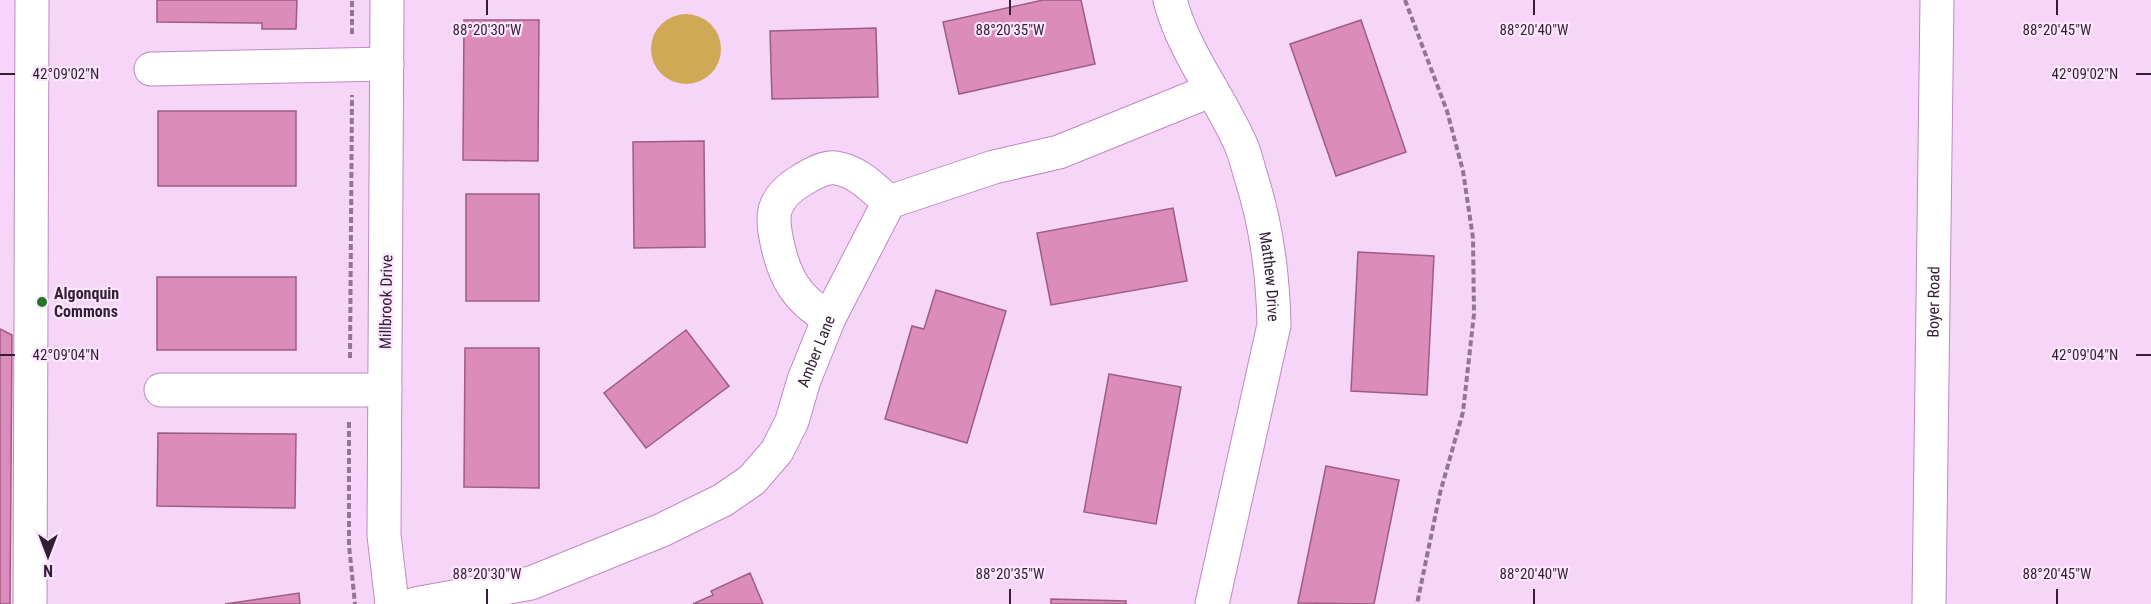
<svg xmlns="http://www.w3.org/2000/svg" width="2151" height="604" font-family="'Roboto Condensed',sans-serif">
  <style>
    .green { fill: #d0a956 }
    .building { fill: #db8cbb; stroke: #9d5c83; stroke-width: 1.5 }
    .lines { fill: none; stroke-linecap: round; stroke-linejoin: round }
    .minor-casing { stroke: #bd8ac1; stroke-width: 35 }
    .path { stroke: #917694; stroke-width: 4; stroke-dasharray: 6 3; stroke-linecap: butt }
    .minor { stroke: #fff; stroke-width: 33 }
    .ticks { fill: none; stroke: #331e35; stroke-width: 2 }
    .poi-dot { fill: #207725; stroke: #fde7ff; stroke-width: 2 }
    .labels { text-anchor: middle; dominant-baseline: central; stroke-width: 4.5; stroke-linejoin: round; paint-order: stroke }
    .street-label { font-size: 16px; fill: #331e35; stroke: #fde7ff }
    .poi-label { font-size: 16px; font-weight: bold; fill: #331e35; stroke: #fde7ff; text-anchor: start }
    .ticks-label { font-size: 15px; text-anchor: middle; fill: #331e35; stroke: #fde7ff; stroke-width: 4.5; stroke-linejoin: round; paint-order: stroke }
  </style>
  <rect width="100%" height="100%" fill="#f6d5f9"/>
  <path class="green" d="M651 49a35 35 0 1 1 70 0a35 35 0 1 1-70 0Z"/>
  <path class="building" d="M 157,0 L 297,0 L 296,29 L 262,29 L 262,23 L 157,22 Z
    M 1043,0 L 1081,0 L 1095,64 L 959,94 L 943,22 Z
    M 464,20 L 539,20 L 538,161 L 463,160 Z
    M 1361,20 L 1406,152 L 1336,176 L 1290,44 Z
    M 876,28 L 878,97 L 772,99 L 770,31 Z
    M 158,111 L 296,111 L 296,186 L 158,186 Z
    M 704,141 L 705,247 L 634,248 L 633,142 Z
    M 466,194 L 539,194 L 539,301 L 466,301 Z
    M 1173,208 L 1187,281 L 1051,305 L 1037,233 Z
    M 1358,252 L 1434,256 L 1427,395 L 1351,391 Z
    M 157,277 L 296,277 L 296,350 L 157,350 Z
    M 936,290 L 1006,311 L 967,443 L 885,419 L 912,326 L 924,329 Z
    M 0,329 L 12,335 L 10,604 L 0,604 Z
    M 686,330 L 729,386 L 646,448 L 604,393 Z
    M 465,348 L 539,348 L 539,488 L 464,487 Z
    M 1109,374 L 1181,387 L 1156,524 L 1084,512 Z
    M 158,433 L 296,434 L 295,508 L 157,506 Z
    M 1326,466 L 1399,480 L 1374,604 L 1298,603 Z
    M 750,573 L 763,604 L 693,604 L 713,595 L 711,591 Z
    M 299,593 L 300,604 L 225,604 Z
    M 1051,599 L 1126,601 L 1126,604 L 1051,604 Z"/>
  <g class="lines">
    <g class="minor-casing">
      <g id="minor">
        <path d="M 387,0 L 384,535 L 392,604"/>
        <path id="s1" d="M 1170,0 C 1184,53 1219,95 1241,145 C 1246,156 1248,168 1252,180 C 1267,228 1273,275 1274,325 L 1212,604"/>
        <path d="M 151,69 L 387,64"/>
        <path d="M 829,318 C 797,300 784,277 777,242 C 775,233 773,219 775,210 C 779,196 790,187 802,180 C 810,175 825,166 836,168 C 857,171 873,188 889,202"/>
        <path d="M 161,390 L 385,390"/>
        <path d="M 30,604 L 32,0"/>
        <path id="s2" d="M 415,604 L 531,583 L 662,530 L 723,500 L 752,480 L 777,451 L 792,421 L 804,380 L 829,318 L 889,202 L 994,167 L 1059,152 L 1212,90"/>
        <path id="s3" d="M 1929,604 L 1937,0"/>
      </g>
    </g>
    <path class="path" d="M 1405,0 L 1447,111 L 1463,171 L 1473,238 L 1474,314 L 1463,412 L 1440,493 L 1417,604
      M 352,34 L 352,0
      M 350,358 L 352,95
      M 349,422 L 349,545 L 355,604"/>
    <use href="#minor" class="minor"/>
  </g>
  <path class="ticks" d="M 487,0 L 487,15M 1010,0 L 1010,15M 1534,0 L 1534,15M 2057,0 L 2057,15M 0,74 L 15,74M 2136,74 L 2151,74M 0,355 L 15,355M 2136,355 L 2151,355M 487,589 L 487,604M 1010,589 L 1010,604M 1534,589 L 1534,604M 2057,589 L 2057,604"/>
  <circle class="poi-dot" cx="42" cy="302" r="6"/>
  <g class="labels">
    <g class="street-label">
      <text stroke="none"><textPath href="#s1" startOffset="297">Matthew Drive</textPath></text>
      <text transform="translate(386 302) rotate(-89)">Millbrook Drive</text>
      <text stroke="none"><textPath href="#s3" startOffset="302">Boyer Road</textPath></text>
      <text stroke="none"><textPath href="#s2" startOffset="508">Amber Lane</textPath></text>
    </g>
    <g class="poi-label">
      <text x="54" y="293">Algonquin<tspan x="54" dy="18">Commons</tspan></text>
    </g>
  </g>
  <g class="ticks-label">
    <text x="487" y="35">88°20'30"W</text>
    <text x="1010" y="35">88°20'35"W</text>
    <text x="1534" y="35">88°20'40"W</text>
    <text x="2057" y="35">88°20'45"W</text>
    <text x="2085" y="79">42°09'02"N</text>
    <text x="66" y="79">42°09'02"N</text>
    <text x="2085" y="360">42°09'04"N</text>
    <text x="66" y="360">42°09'04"N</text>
    <text x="487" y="579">88°20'30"W</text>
    <text x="1010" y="579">88°20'35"W</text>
    <text x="1534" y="579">88°20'40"W</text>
    <text x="2057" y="579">88°20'45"W</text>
  </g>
  <g transform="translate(48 556) rotate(180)" stroke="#fde7ff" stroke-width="4.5" paint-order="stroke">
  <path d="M0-4.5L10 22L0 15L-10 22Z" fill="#331e35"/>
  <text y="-9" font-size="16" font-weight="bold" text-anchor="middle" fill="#331e35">N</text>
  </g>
</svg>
